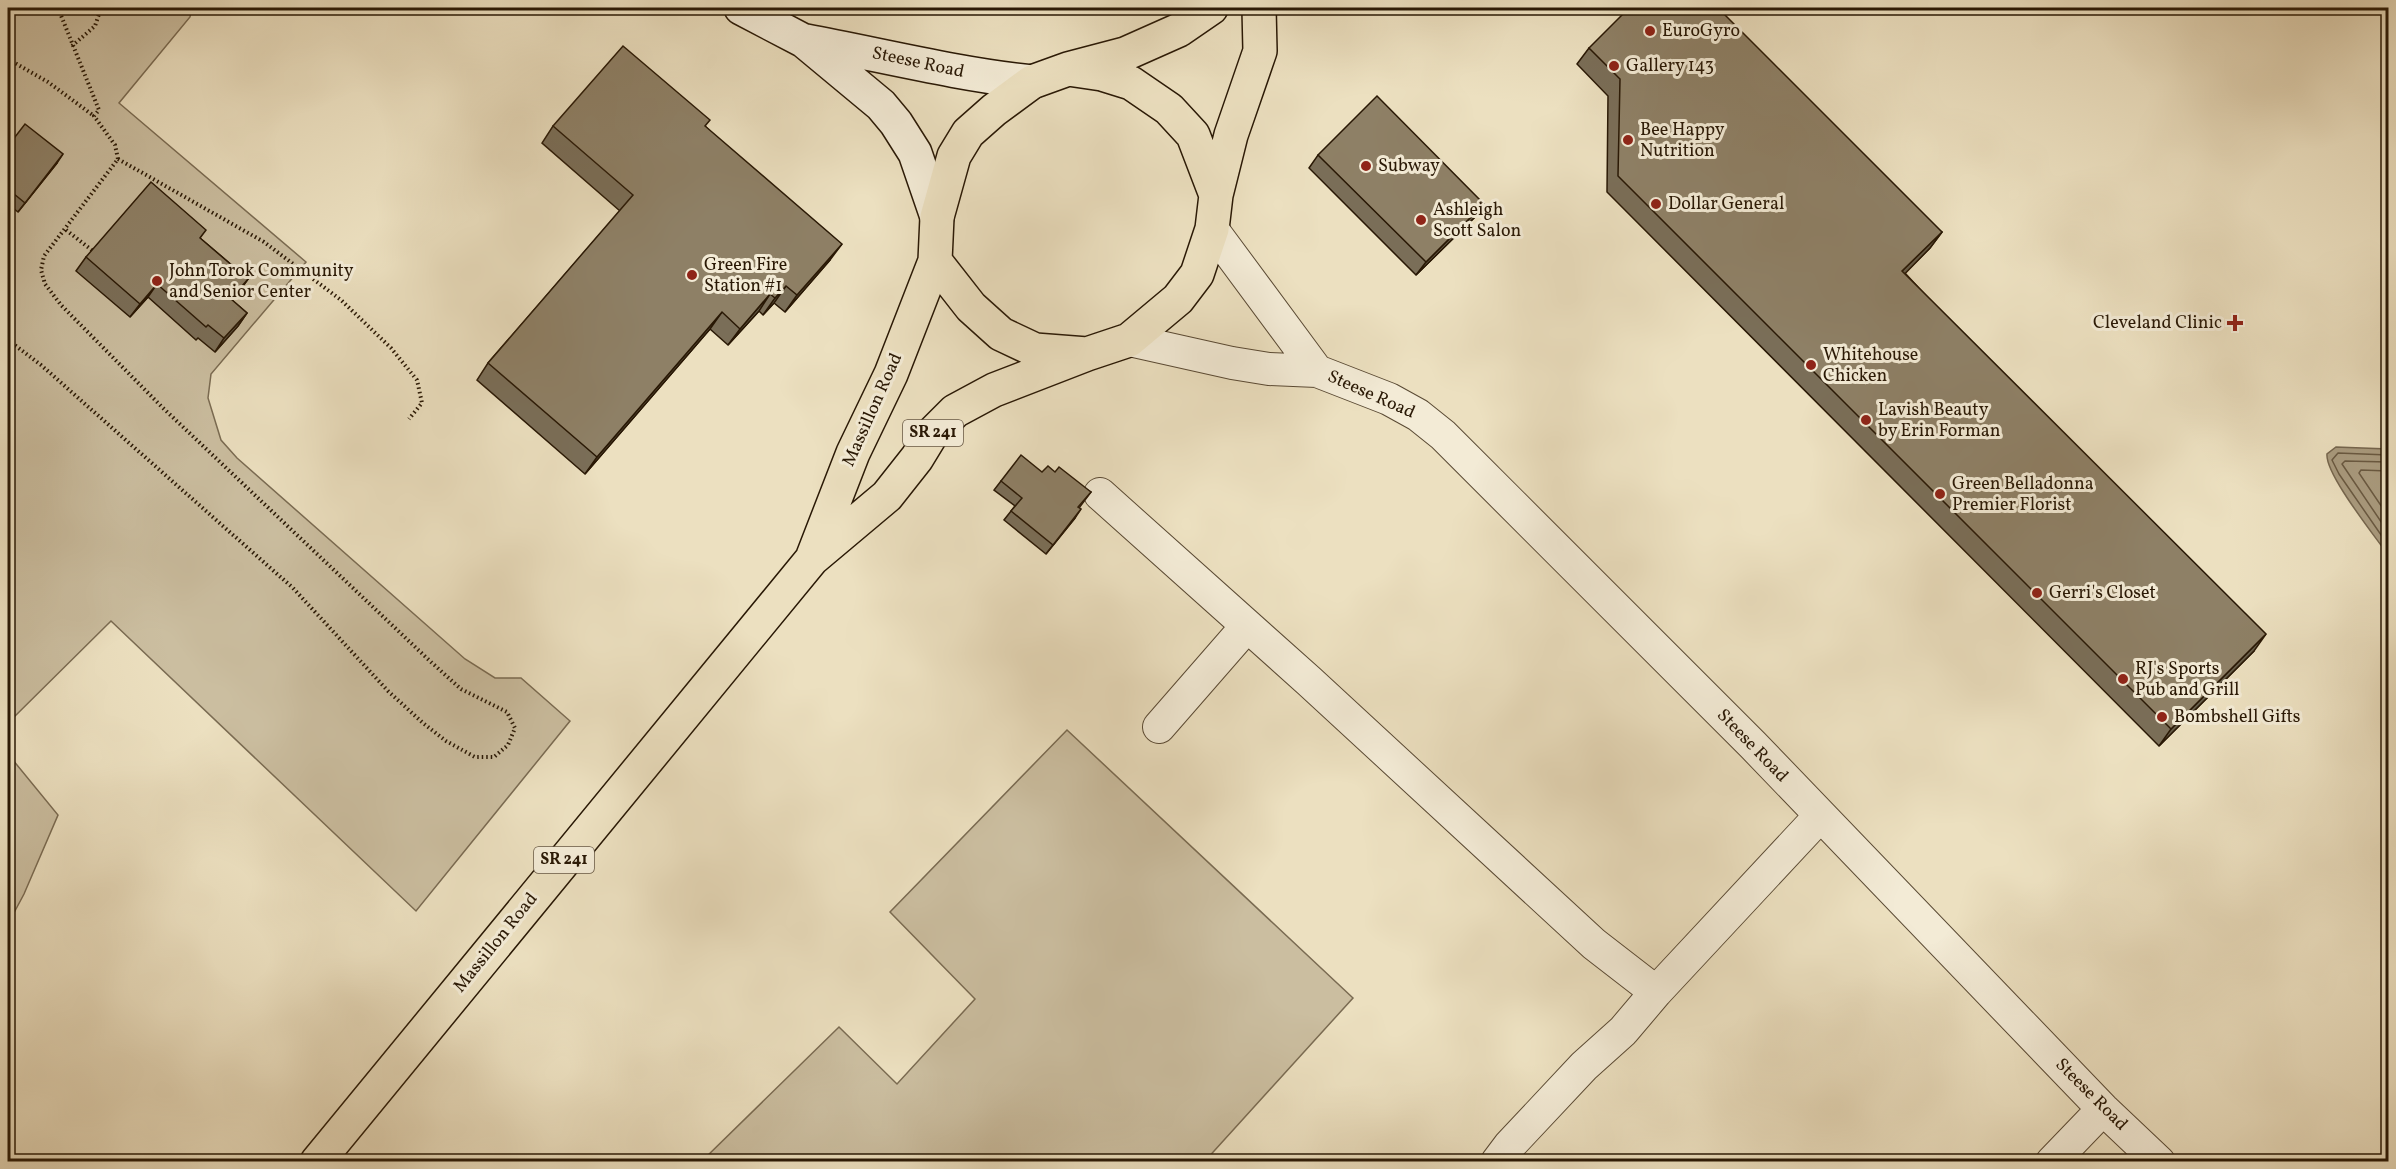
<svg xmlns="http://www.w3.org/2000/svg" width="2396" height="1169" font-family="Vollkorn,serif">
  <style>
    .green { fill: #cbbea0; stroke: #7a6b52; stroke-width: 1.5 }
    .water { fill: #aa9c80; stroke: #76674f; stroke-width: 1.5 }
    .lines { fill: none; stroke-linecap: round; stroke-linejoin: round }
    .shore { stroke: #6a5a42; stroke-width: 1.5 }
    .street-casing { stroke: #5a4a34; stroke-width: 34 }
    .secondary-casing { stroke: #291805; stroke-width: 36 }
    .primary-casing { stroke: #291805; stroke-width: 36 }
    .path { stroke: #291805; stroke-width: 4; stroke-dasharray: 1.5 3; stroke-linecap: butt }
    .street { stroke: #f3ebd6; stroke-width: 32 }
    .secondary { stroke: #f3ebd6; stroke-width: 33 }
    .primary { stroke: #ece0c0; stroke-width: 33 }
    .wall { fill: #7a6e58; stroke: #291805; stroke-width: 1.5 }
    .shaded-wall { fill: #635a47; stroke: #291805; stroke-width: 1.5 }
    .building { fill: #8e8066; stroke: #291805; stroke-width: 1.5 }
    .poi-dot { fill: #8f2418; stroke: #f3ebd6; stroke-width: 2 }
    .labels { text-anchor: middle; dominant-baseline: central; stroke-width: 6; stroke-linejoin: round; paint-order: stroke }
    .shield { fill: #f3ebd6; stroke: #665744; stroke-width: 1.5 }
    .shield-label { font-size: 16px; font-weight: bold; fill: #291805 }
    .poi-label { font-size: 18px; fill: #291805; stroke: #f3ebd6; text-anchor: start }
    .street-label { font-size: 18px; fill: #291805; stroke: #f3ebd6 }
  </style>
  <rect width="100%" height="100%" fill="#ece0c0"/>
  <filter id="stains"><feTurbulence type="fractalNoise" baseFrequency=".00333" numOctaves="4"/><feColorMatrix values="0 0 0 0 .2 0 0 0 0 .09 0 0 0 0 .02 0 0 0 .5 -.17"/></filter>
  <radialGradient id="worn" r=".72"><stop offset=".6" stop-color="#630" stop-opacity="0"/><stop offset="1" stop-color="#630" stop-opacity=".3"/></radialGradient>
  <path class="green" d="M 8,8 L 192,8 L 190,17 L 119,103 L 306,262 L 211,374 L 208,398 L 221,440 L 237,458 L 465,659 L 495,678 L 521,678 L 570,721 L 416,911 L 111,621 L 8,723 Z
    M 1067,730 L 1353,998 L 1205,1161 L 702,1161 L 839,1027 L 897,1084 L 975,999 L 890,912 Z
    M 8,754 L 58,815 L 24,894 L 8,924 Z"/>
  <path class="water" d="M 2336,447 L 2388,449 L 2388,555 C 2375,536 2325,474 2327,454 Z"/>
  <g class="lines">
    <path class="shore" d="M 2388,455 L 2338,453 L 2332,460 L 2339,474 L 2388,545
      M 2388,462 L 2345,461 L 2342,464 L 2388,532
      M 2388,471 L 2361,470 L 2359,473 L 2388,516"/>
    <g class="street-casing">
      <path id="street" d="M 1212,229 L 1317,371
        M 1129,340 L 1232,363 L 1269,369 L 1317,371 L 1389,399 L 1418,415 L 1443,435 L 1753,745 L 2103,1109 L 2159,1162
        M 1100,494 L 1309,681 L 1594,944 L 1656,992
        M 1159,727 L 1247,626
        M 1497,1162 L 1509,1146 L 1584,1066 L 1623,1031 L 1656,992 L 1820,816
        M 2052,1162 L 2103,1109"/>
    </g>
    <g class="secondary-casing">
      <path id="secondary" d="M 741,8 L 804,41 L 881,105 L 896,123 L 915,153 L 937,217
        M 806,41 C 881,55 956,74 1032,82"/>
    </g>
    <g class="primary-casing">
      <path id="primary" d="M 1068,69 L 1102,74 L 1131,83 L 1169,109 L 1193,135 L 1216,195 L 1212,229 L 1197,274 L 1178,299 L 1129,340 L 1087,354 L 1035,350 L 1001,334 L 971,307 L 935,261 L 937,217 L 954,156 L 968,133 L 994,110 L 1032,82 L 1068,69 L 1125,54 L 1179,30 L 1211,8
        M 1216,195 L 1231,135 L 1260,51 L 1259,8
        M 813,556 L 853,453 L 891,374 L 935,261
        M 317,1162 L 812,559 L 887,496 L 917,458 L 931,435 L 955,411 L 994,390 L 1087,354"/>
    </g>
    <path class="path" d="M 72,46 L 95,26 L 101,8
      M 8,59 L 48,82 L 94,116
      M 118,159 L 264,242 L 341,300 L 391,348 L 417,380 L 422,403 L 409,419
      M 66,230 L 93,251
      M 8,340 L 41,365 L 293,588 L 388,691 L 423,723 L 446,741 L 475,757 L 494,757 L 508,745 L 515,728 L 507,712 L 461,689 L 431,662 L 163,408 L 61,305 L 45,284 L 41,270 L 44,256 L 118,159 L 115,145 L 94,116 L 99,110 L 58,8"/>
    <use href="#street" class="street"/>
    <use href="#secondary" class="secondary"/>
    <use href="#primary" class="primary"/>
  </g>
  <path class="wall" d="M 1589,48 L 1942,232 L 1930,248 L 1905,273 L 2254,651 L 2159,746 L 1607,192 L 1608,96 L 1577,64 Z
    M 553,126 L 705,126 L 830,260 L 785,312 L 774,303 L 763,315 L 759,311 L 728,345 L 710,329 L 585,474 L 477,380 L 488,363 L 620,211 L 542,143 Z
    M 8,146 L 57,163 L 18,212 L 8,204 Z
    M 1318,155 L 1484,204 L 1475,217 L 1416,275 L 1309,168 Z
    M 200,238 L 248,279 L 232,300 L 247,313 L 238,326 L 215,352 L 198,338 L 196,340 L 148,297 L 130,317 L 76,271 L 86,257 Z
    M 1042,472 L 1055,472 L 1091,492 L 1079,508 L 1075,518 L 1046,554 L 1004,520 L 1015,506 L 994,490 L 1001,481 Z"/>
  <path class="shaded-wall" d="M 63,154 L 57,163 L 18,212 L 25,203 Z
    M 1484,204 L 1475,217 L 1416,275 L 1426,262 Z
    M 1942,232 L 1930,248 L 1891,288 L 1902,271 Z
    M 842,244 L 830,260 L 785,312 L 797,295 Z
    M 248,279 L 239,292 L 222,312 L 231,299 Z
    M 157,284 L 148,297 L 130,317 L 140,304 Z
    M 786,286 L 774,303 L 763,315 L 775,298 Z
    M 770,294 L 759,311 L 728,345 L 740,329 Z
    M 722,312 L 710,329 L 585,474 L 597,457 Z
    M 247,313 L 238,326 L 215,352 L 224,338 Z
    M 1081,509 L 1075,518 L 1046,554 Z
    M 2266,634 L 2254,651 L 2159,746 L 2171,729 Z"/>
  <path class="building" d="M 1629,8 L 1718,8 L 1942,232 L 1902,271 L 2266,634 L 2171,729 L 1618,176 L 1620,79 L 1589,48 Z
    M 623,46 L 710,120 L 705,126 L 842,244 L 797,295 L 786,286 L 775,298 L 770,294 L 740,329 L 722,312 L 597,457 L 488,363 L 633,195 L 553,126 Z
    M 1377,96 L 1484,204 L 1426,262 L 1318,155 Z
    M 25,124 L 63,154 L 25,203 L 8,189 L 8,146 Z
    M 151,182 L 206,230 L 200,238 L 248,279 L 231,299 L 247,313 L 224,338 L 208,325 L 206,327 L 157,284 L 140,304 L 86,257 Z
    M 1021,455 L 1042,472 L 1048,466 L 1055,472 L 1059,467 L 1091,492 L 1078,507 L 1081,509 L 1053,545 L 1011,511 L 1022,498 L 1001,481 Z"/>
  <g class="poi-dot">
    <circle cx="1650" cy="31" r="6"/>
    <circle cx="1614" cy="66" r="6"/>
    <circle cx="1628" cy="140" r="6"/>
    <circle cx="1366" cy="166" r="6"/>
    <circle cx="1656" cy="204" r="6"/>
    <circle cx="1421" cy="220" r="6"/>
    <circle cx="692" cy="275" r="6"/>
    <circle cx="157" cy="281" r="6"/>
    <path d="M2232 314h6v6h6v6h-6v6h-6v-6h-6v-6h6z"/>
    <circle cx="1811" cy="365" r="6"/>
    <circle cx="1866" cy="420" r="6"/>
    <circle cx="1940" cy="494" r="6"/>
    <circle cx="2037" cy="593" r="6"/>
    <circle cx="2123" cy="679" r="6"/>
    <circle cx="2162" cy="717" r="6"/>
  </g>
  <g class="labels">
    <g class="shield">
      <rect x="903" y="420" width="60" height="26" rx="4.5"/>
      <rect x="534" y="847" width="60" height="26" rx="4.5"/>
    </g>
    <g class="shield-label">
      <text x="933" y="433">SR 241</text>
      <text x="564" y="860">SR 241</text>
    </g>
    <g class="poi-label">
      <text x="1662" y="31">EuroGyro</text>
      <text x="1626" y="66">Gallery 143</text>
      <text x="1640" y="130">Bee Happy<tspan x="1640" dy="21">Nutrition</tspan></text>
      <text x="1378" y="166">Subway</text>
      <text x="1668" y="204">Dollar General</text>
      <text x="1433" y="210">Ashleigh<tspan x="1433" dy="21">Scott Salon</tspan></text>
      <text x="704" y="265">Green Fire<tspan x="704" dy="21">Station #1</tspan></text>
      <text x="169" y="271">John Torok Community<tspan x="169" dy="21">and Senior Center</tspan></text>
      <text x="2222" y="323" text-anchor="end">Cleveland Clinic</text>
      <text x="1823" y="355">Whitehouse<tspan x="1823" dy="21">Chicken</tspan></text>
      <text x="1878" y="410">Lavish Beauty<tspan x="1878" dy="21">by Erin Forman</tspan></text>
      <text x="1952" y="484">Green Belladonna<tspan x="1952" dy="21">Premier Florist</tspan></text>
      <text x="2049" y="593">Gerri's Closet</text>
      <text x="2135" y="669">RJ's Sports<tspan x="2135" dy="21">Pub and Grill</tspan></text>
      <text x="2174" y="717">Bombshell Gifts</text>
    </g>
    <g class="street-label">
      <text transform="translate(918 63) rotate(12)">Steese Road</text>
      <text transform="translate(1371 395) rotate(24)">Steese Road</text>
      <text transform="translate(873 410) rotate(-66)">Massillon Road</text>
      <text transform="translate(1752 746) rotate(46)">Steese Road</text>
      <text transform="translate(496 943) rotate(-51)">Massillon Road</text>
      <text transform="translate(2091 1095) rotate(45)">Steese Road</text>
    </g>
  </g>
  <rect width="2396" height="1169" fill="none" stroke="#ece0c0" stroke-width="30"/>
  <rect x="9" y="9" width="2378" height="1151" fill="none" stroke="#291805" stroke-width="3"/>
  <rect x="15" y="15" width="2366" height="1139" fill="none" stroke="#291805" stroke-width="1.5"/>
  <rect width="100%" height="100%" filter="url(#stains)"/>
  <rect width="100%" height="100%" fill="url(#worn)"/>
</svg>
